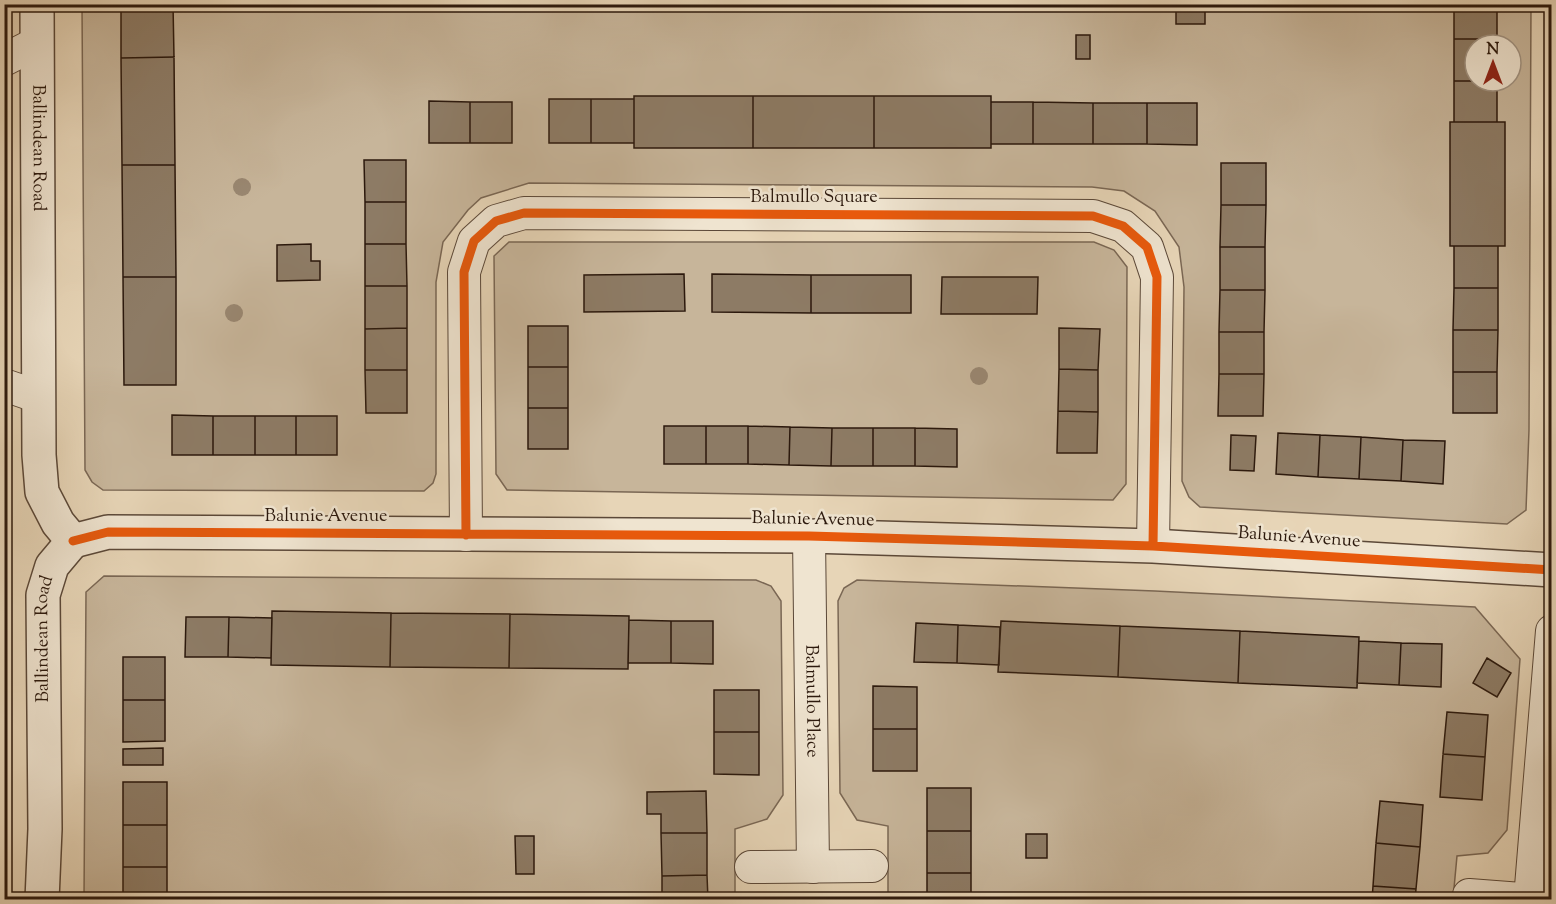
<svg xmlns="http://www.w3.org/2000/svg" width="1556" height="904" font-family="'Sorts Mill Goudy',serif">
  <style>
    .green { fill: #c7b59a; stroke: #7a6754; stroke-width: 1.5; fill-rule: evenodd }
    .building { fill: #8d7b65; stroke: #2c190d; stroke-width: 1.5 }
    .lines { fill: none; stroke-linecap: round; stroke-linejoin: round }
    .minor-casing { stroke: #5b4838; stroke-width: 34 }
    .tertiary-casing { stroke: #5b4838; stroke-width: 36 }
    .minor { stroke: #efe4d0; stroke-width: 32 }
    .tertiary { stroke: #efe4d0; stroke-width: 33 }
    .cycleway-casing { stroke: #efe4d0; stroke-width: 13 }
    .cycleway { stroke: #e8590c; stroke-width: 9 }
    .tree { fill: #998771 }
    .labels { text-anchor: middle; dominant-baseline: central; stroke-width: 5; stroke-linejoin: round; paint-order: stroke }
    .street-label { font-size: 18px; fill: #2c190d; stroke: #efe4d0 }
  </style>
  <rect width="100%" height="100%" fill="#e7d5b7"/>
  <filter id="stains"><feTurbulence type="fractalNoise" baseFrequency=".00333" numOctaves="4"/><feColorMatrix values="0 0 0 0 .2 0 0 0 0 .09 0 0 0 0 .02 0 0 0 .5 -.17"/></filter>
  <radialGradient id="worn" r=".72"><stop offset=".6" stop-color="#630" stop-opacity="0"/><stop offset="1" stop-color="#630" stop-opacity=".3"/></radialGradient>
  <path class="green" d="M 82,5 L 1531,5 L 1529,430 L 1526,510 L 1507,524 L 1200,507 L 1189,497 L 1182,481 L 1184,287 L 1179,247 L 1155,211 L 1124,191 L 1092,187 L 529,183 L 481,198 L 468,210 L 443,242 L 436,282 L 436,474 L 433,483 L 424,491 L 103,490 L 92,482 L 85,470 ZM 1475,45 L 1511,45 L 1511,81 L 1475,81 Z
    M 509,242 L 1094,242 L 1114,250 L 1127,267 L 1126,484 L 1113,500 L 507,490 L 496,474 L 494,256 Z
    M 104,576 L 756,580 L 771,586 L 781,601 L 783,795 L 767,819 L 735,829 L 735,899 L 84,900 L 86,592 Z
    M 857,580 L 1155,591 L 1475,607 L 1520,659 L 1507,830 L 1488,853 L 1457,856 L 1453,899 L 888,899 L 888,826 L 857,820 L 840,793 L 838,601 L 844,588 Z"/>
  <path class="building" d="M 121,4 L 173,4 L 174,57 L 121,58 Z
    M 1176,4 L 1205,4 L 1205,24 L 1176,24 Z
    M 1454,4 L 1497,4 L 1497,39 L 1454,39 Z
    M 1076,35 L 1090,35 L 1090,59 L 1076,59 Z
    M 1454,39 L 1497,39 L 1497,45 L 1475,45 L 1475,81 L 1454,81 Z
    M 174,57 L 175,165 L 122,165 L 121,58 Z
    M 1454,81 L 1497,81 L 1497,122 L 1454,122 Z
    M 634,96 L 753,96 L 753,148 L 634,148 Z
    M 753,96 L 874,96 L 874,148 L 753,148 Z
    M 874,96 L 991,96 L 991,148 L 874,148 Z
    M 549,99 L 591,99 L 591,143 L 549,143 Z
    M 591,99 L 634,99 L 634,143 L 591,143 Z
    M 429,101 L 470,102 L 470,143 L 429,143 Z
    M 470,102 L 512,102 L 512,143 L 470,143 Z
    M 991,102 L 1033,102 L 1033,144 L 991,144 Z
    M 1033,102 L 1093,103 L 1093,144 L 1033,144 Z
    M 1093,103 L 1147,103 L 1147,144 L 1093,144 Z
    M 1147,103 L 1197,103 L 1197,145 L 1147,144 Z
    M 1450,122 L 1505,122 L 1505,246 L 1450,246 Z
    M 364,160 L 406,160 L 406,202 L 365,202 Z
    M 1221,163 L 1266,163 L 1266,205 L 1221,205 Z
    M 122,165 L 175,165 L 176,277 L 123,277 Z
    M 365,202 L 406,202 L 406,244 L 365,244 Z
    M 1221,205 L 1266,205 L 1265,247 L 1220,247 Z
    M 311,244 L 311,261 L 320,261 L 320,280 L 277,281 L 277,245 Z
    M 365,244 L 406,244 L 407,286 L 365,286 Z
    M 1454,246 L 1498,246 L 1498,288 L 1454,288 Z
    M 1220,247 L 1265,247 L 1265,290 L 1220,290 Z
    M 684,274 L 685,311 L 584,312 L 584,275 Z
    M 712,274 L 811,275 L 811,313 L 712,312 Z
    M 811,275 L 911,275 L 911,313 L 811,313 Z
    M 123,277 L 176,277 L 176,385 L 124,385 Z
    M 942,277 L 1038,277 L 1037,314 L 941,314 Z
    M 365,286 L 407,286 L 407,328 L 365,329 Z
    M 1454,288 L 1498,288 L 1498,330 L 1453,330 Z
    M 1220,290 L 1265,290 L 1264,332 L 1219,332 Z
    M 528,326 L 568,326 L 568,367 L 528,367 Z
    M 407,328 L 407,370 L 365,370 L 365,329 Z
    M 1059,328 L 1100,329 L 1098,370 L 1059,369 Z
    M 1453,330 L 1498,330 L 1497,372 L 1453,372 Z
    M 1219,332 L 1264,332 L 1264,374 L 1219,374 Z
    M 528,367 L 568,367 L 568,408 L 528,408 Z
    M 1059,369 L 1098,370 L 1098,412 L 1058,411 Z
    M 365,370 L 407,370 L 407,413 L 366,413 Z
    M 1453,372 L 1497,372 L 1497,413 L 1453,413 Z
    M 1219,374 L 1264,374 L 1263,416 L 1218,416 Z
    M 528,408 L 568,408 L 568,449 L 528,449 Z
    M 1058,411 L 1098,412 L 1097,453 L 1057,453 Z
    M 172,415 L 213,416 L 213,455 L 172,455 Z
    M 213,416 L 255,416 L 255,455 L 213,455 Z
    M 255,416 L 296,416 L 296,455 L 255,455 Z
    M 296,416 L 337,416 L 337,455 L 296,455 Z
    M 664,426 L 706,426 L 706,464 L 664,464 Z
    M 706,426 L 748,426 L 748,464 L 706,464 Z
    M 748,426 L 790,427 L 789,465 L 748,464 Z
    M 790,427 L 832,428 L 831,466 L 789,465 Z
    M 832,428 L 873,428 L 873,466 L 831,466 Z
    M 873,428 L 915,428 L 915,466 L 873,466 Z
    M 915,428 L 957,429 L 957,467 L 915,466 Z
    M 1278,433 L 1320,435 L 1318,477 L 1276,474 Z
    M 1231,435 L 1256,436 L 1254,471 L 1230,470 Z
    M 1320,435 L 1361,437 L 1359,479 L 1318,477 Z
    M 1361,437 L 1403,440 L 1401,481 L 1359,479 Z
    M 1403,440 L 1445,441 L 1443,484 L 1401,481 Z
    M 272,611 L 391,613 L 390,667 L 271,665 Z
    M 391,613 L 510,614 L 509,668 L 390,667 Z
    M 510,614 L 629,616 L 628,669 L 509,668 Z
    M 186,617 L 229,617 L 228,657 L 185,657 Z
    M 229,617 L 272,618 L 271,658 L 228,657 Z
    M 629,620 L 671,621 L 671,663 L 628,663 Z
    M 671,621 L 713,621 L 713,664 L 671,663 Z
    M 1001,621 L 1120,626 L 1118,677 L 998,672 Z
    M 916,623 L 958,625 L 957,663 L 914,662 Z
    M 958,625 L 1000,627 L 999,665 L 957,663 Z
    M 1120,626 L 1240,631 L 1238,683 L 1118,677 Z
    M 1240,631 L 1359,637 L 1357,688 L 1238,683 Z
    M 1359,641 L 1401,643 L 1399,685 L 1357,683 Z
    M 1401,643 L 1442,644 L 1441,687 L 1399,685 Z
    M 123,657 L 165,657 L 165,700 L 123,700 Z
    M 1487,658 L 1511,673 L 1497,697 L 1473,683 Z
    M 873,686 L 917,687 L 917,729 L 873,729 Z
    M 714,690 L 759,690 L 759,732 L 714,732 Z
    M 123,700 L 165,700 L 165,741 L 123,742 Z
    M 1447,712 L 1488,715 L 1485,757 L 1443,754 Z
    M 873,729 L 917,729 L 917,771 L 873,771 Z
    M 714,732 L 759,732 L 759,775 L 714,774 Z
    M 163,748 L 163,765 L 123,765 L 123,749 Z
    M 1443,754 L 1485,757 L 1482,800 L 1440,797 Z
    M 123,782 L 167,782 L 167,825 L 123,825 Z
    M 927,788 L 971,788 L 971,831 L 927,831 Z
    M 706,791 L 707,833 L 661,833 L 661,814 L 647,814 L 647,792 Z
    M 1380,801 L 1423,805 L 1420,847 L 1376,843 Z
    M 123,825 L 167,825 L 167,867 L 123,867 Z
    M 927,831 L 971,831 L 971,873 L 927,873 Z
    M 661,833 L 707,833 L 707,875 L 662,876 Z
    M 1026,834 L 1047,834 L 1047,858 L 1026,858 Z
    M 515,836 L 534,836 L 534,874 L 516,874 Z
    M 1376,843 L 1420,847 L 1416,889 L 1373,886 Z
    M 123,867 L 167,867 L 167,900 L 123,900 Z
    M 927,873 L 971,873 L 971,900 L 927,900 Z
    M 707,875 L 708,900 L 662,900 L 662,876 Z
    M 1373,886 L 1416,889 L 1415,900 L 1372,900 Z"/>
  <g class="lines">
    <g class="minor-casing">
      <g id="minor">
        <path d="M 4,60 L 37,43"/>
        <path d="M 4,385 L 39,397"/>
        <path d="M 466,535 L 464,272 L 474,241 L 496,221 L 524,213 L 1093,216 L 1123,226 L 1147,247 L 1157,277 L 1153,546"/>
        <path id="s1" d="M 809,536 L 813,867"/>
        <path d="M 751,867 L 872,866"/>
        <path d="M 1469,895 L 1534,900"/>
        <path d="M 1530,899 L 1552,631"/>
      </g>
    </g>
    <g class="tertiary-casing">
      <g id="tertiary">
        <path id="s2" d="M 37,4 L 39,455 L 42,492 L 58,523 L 73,541"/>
        <path d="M 73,541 L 108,532 L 809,536 L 1153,546 L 1552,570"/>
        <path id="s3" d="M 42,900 L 45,829 L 43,595 L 52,566 L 73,541"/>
      </g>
    </g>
    <use href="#minor" class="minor"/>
    <use href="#tertiary" class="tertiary"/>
    <g class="cycleway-casing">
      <path id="cycleway" d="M 466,535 L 464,272 L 474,241 L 496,221 L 524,213 L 1093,216 L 1123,226 L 1147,247 L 1157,277 L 1153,546
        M 73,541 L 108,532 L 809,536 L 1153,546 L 1552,570"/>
    </g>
    <use href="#cycleway" class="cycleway"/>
  </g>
  <g class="tree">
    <circle cx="242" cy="187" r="9"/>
    <circle cx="234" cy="313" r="9"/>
    <circle cx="979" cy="376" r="9"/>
  </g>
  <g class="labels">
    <g class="street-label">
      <text stroke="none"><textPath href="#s2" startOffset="144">Ballindean Road</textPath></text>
      <text x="814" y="198">Balmullo Square</text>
      <text x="326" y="517">Balunie Avenue</text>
      <text transform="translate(813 520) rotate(1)">Balunie Avenue</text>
      <text transform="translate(1299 538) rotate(4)">Balunie Avenue</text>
      <text stroke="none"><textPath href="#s3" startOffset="261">Ballindean Road</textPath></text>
      <text stroke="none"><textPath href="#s1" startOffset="165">Balmullo Place</textPath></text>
    </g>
  </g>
  <rect width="1556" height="904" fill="none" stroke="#e7d5b7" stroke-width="24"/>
  <rect x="6" y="6" width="1544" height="892" fill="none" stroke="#2c190d" stroke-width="3"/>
  <rect x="12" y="12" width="1532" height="880" fill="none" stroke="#2c190d" stroke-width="1.5"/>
  <g transform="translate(1493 63)"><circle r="28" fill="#efe4d0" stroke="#a19382" stroke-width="1.5"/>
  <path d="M0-4.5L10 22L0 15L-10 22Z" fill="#8f2418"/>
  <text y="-9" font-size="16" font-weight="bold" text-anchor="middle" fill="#2c190d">N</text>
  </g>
  <rect width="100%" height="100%" filter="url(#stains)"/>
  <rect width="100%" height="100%" fill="url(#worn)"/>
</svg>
